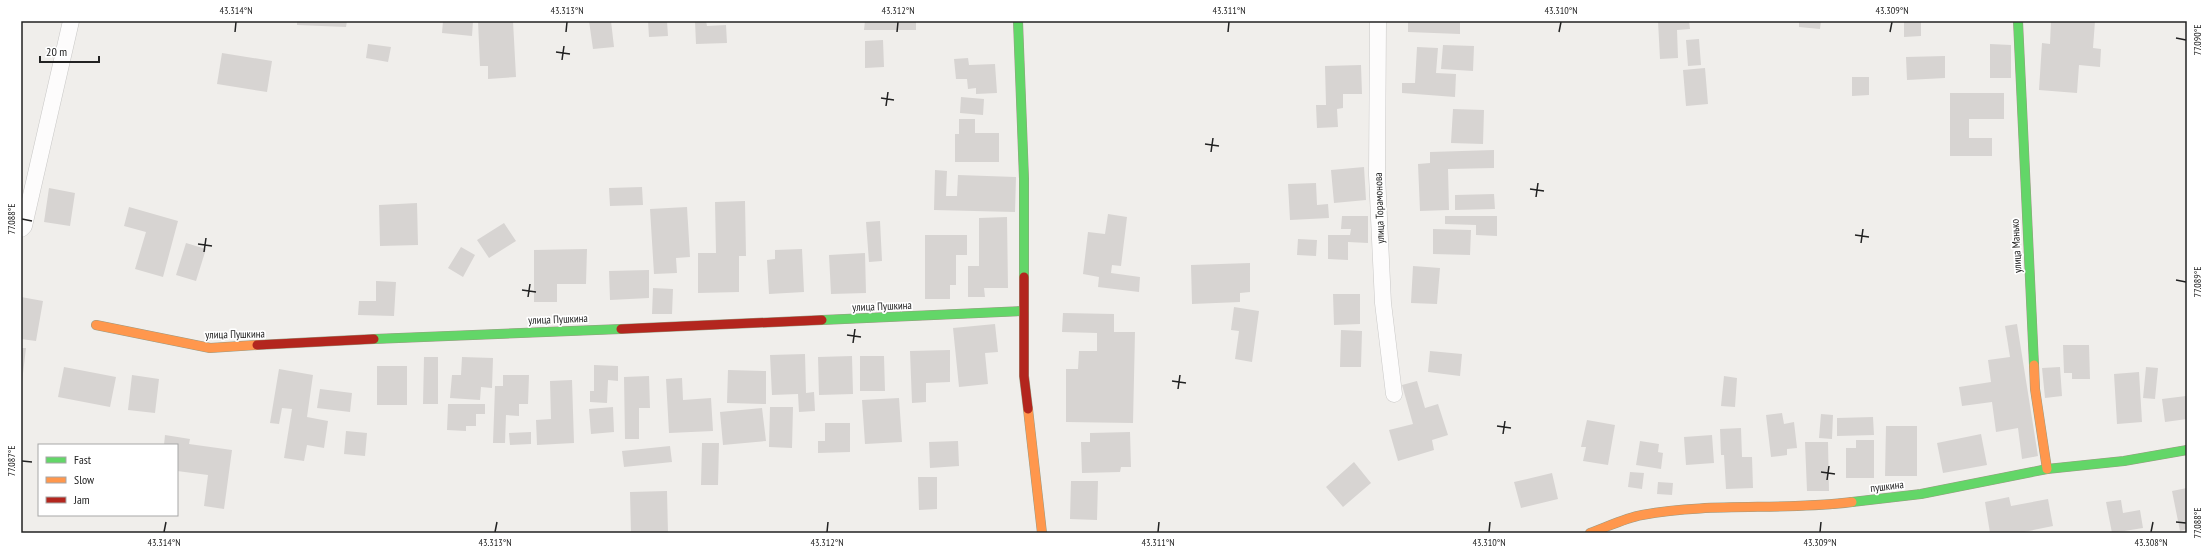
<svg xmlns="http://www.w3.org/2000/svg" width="2208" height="554" font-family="'PT Sans Narrow',sans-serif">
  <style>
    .building { fill: #d7d4d2 }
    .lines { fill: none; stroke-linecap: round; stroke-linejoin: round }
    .street-casing { stroke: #c9c8c7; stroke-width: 17 }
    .fast-casing { stroke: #999a82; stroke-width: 10 }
    .slow-casing { stroke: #999a82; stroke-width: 10 }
    .jam-casing { stroke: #999a82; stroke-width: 10 }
    .street { stroke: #fdfcfc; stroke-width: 16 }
    .fast { stroke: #63d668; stroke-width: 9 }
    .slow { stroke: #ff974d; stroke-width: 9 }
    .jam { stroke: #b3261e; stroke-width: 9 }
    .ticks { fill: none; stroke: #222; stroke-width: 1.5 }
    .labels { text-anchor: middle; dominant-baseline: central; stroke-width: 3.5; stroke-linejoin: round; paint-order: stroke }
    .street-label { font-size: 11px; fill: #222; stroke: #fff }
    .neatline { fill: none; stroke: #222; stroke-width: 1.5 }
    .ticks-label { font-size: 10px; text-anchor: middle; fill: #222 }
  </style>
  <rect width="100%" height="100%" fill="#f0eeeb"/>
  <path class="building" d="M 297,21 L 347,21 L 346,27 L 297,25 Z
    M 443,21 L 473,21 L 472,36 L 442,33 Z
    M 478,21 L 513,21 L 516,77 L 488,79 L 488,66 L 480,66 Z
    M 589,21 L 611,21 L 614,47 L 593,49 Z
    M 620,21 L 640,21 L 640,23 L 620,23 Z
    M 648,21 L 667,21 L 668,36 L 649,37 Z
    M 695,21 L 706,21 L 707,26 L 726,25 L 727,43 L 696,44 Z
    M 865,21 L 916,21 L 916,30 L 864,30 Z
    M 1408,21 L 1460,21 L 1460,34 L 1408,32 Z
    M 1658,21 L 1689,21 L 1690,29 L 1677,30 L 1678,58 L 1660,59 Z
    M 1799,21 L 1821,21 L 1820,29 L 1799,27 Z
    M 1904,21 L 1921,21 L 1921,36 L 1904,37 Z
    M 2051,21 L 2095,21 L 2093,48 L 2101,49 L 2100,67 L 2079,65 L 2077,93 L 2039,90 L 2042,43 L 2050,44 Z
    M 1699,39 L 1701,65 L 1688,66 L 1686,40 Z
    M 883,40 L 884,67 L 865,68 L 865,41 Z
    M 368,44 L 391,47 L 388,62 L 366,58 Z
    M 1990,44 L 2011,45 L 2011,78 L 1990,78 Z
    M 1443,45 L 1474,46 L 1473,71 L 1441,69 Z
    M 1417,47 L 1438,48 L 1436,73 L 1456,74 L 1455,97 L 1402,93 L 1402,83 L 1415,83 Z
    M 222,53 L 272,61 L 267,92 L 217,84 Z
    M 1945,56 L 1945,78 L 1907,80 L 1906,57 Z
    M 968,58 L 969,65 L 995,64 L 997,93 L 976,94 L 976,88 L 968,89 L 967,79 L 956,79 L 954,59 Z
    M 1361,65 L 1362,94 L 1343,94 L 1343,108 L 1337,109 L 1338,127 L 1317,128 L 1316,105 L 1326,105 L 1325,66 Z
    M 1705,68 L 1708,104 L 1686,106 L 1683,70 Z
    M 1852,77 L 1869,77 L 1869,95 L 1852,96 Z
    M 1950,93 L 2004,93 L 2004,119 L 1969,119 L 1969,138 L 1992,138 L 1992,156 L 1950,156 Z
    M 961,97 L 984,99 L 983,115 L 960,113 Z
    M 1453,109 L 1484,110 L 1483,144 L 1451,143 Z
    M 959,119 L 975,119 L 975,133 L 999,133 L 999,162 L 955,162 L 955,134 L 959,134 Z
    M 1494,150 L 1494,168 L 1448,169 L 1449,210 L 1420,211 L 1418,164 L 1430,163 L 1430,152 Z
    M 1364,167 L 1366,200 L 1334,203 L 1331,170 Z
    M 935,170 L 947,171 L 946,196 L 957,196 L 958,175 L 1016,177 L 1015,212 L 934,210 Z
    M 1316,183 L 1317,205 L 1328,204 L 1329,218 L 1290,220 L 1288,184 Z
    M 642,187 L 643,205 L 610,206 L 609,188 Z
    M 49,188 L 75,193 L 70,226 L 44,222 Z
    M 1494,194 L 1495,209 L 1455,210 L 1455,195 Z
    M 745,201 L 746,256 L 739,256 L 739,292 L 698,293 L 698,253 L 716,253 L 715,202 Z
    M 417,203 L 418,245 L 380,246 L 379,205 Z
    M 129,207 L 178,221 L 163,277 L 135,269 L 146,232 L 124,226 Z
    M 687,207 L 690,257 L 676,258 L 677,273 L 654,274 L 650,209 Z
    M 1108,214 L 1127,217 L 1121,266 L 1112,265 L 1111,273 L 1140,277 L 1139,292 L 1098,287 L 1099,277 L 1083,274 L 1088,232 L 1105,234 Z
    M 1342,216 L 1368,216 L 1368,243 L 1348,242 L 1348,260 L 1328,259 L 1328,235 L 1350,235 L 1351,229 L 1341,229 Z
    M 1445,216 L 1497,216 L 1497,236 L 1476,235 L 1476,225 L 1445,224 Z
    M 1007,217 L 1008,288 L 984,288 L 985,297 L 968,297 L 968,266 L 979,266 L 979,218 Z
    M 880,221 L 882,261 L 869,262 L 866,222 Z
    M 504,223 L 516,241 L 489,258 L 477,240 Z
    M 1433,229 L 1471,230 L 1470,255 L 1433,254 Z
    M 925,235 L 967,235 L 967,255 L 956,255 L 956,285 L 950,285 L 950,299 L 925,299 Z
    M 1298,239 L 1317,240 L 1316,256 L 1297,255 Z
    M 186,243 L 206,249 L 196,281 L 176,275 Z
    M 461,247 L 475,255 L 463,277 L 448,268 Z
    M 587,249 L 586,284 L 557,284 L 557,302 L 534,302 L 534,250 Z
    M 802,249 L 804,292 L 769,294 L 767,260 L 775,259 L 775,250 Z
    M 865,253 L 866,293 L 831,294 L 829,255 Z
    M 1250,263 L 1250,292 L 1240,293 L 1240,302 L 1192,304 L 1191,265 Z
    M 1413,266 L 1440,268 L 1437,304 L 1411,303 Z
    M 649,270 L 649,298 L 610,300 L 609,271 Z
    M 376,281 L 396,282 L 394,316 L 358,315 L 359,301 L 376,301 Z
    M 653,288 L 673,289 L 672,314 L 652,314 Z
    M 1333,294 L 1360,294 L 1360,324 L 1334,325 Z
    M 21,297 L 43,301 L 36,341 L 21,339 Z
    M 1234,307 L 1259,311 L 1252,362 L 1235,359 L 1239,331 L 1231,330 Z
    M 1063,313 L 1114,314 L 1114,332 L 1135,332 L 1133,423 L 1066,422 L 1066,369 L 1078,369 L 1079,351 L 1097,351 L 1097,333 L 1062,332 Z
    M 995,324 L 998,352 L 985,353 L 988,384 L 959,387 L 953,328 Z
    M 2017,324 L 2038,456 L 2022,459 L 2018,428 L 1996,432 L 1992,402 L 1962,406 L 1959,387 L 1991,382 L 1988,360 L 2010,357 L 2005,326 Z
    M 1341,330 L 1362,331 L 1361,367 L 1340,367 Z
    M 2063,345 L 2089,345 L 2090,379 L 2072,379 L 2072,373 L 2064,373 Z
    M 21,348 L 26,348 L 22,382 L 21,382 Z
    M 950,350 L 950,382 L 926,383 L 926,402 L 912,403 L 910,351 Z
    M 1430,351 L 1462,354 L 1460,376 L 1428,372 Z
    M 805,354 L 806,393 L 814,392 L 815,411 L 799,412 L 798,394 L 772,395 L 770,355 Z
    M 852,356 L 853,394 L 819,395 L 818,357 Z
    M 860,356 L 884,356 L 885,391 L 860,391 Z
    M 424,357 L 438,357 L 438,404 L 423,404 Z
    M 462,357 L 493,358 L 492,388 L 481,387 L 480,400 L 450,398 L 452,375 L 461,375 Z
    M 594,365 L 618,366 L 618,381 L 608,380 L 607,403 L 590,402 L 590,391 L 594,391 Z
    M 377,366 L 407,366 L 407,405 L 377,405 Z
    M 64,367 L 116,377 L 110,407 L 58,397 Z
    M 2060,367 L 2062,396 L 2045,398 L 2042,368 Z
    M 2146,367 L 2158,368 L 2155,399 L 2143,398 Z
    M 279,369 L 313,375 L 307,417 L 328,421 L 324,448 L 307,445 L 304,461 L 284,458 L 292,409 L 282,408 L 279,424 L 270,423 Z
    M 728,370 L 766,371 L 766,404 L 727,403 Z
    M 2139,372 L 2142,422 L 2117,424 L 2114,374 Z
    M 132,375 L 159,379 L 155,413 L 128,410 Z
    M 503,375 L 529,375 L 528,404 L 519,404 L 519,416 L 506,415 L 505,443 L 493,443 L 495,386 L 503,386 Z
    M 649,376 L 650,408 L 639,408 L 639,439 L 625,439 L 624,377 Z
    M 1724,376 L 1737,378 L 1735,407 L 1721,406 Z
    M 682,378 L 683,400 L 711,398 L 713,431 L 669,433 L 666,379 Z
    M 572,380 L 574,443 L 537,445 L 536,420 L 551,419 L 550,381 Z
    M 1417,381 L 1425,408 L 1438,404 L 1448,435 L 1432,440 L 1434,450 L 1398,461 L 1389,430 L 1413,424 L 1402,385 Z
    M 320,389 L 352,393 L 350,412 L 317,408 Z
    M 2186,396 L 2187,419 L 2165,422 L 2162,399 Z
    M 899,398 L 902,442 L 865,444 L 862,400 Z
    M 448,404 L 485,404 L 485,414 L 476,414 L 476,426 L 466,426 L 466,431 L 447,430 Z
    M 613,407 L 614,432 L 591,434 L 589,409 Z
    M 770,407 L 793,407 L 792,448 L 769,447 Z
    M 762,408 L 766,441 L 723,445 L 720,412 Z
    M 1782,413 L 1784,424 L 1794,422 L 1797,448 L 1787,449 L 1787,455 L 1771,457 L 1766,415 Z
    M 1821,414 L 1833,415 L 1832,439 L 1819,438 Z
    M 1873,417 L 1874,435 L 1837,436 L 1837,418 Z
    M 1587,420 L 1615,425 L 1608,465 L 1583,461 L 1586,447 L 1581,447 Z
    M 825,423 L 850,423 L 850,452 L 818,453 L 818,441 L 825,441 Z
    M 1886,426 L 1917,426 L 1917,476 L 1885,476 Z
    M 1741,428 L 1742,457 L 1752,457 L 1753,488 L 1726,489 L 1724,455 L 1721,455 L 1720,429 Z
    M 346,431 L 367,433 L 365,456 L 344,454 Z
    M 531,432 L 531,444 L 510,445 L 509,433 Z
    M 1130,432 L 1131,467 L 1121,467 L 1120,472 L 1082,473 L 1081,442 L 1090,442 L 1090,433 Z
    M 1981,434 L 1987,465 L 1943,473 L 1937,443 Z
    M 165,435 L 190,439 L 189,444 L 232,450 L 224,509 L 204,506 L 208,475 L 177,471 L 177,445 L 164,445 Z
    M 1712,435 L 1714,463 L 1686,465 L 1684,437 Z
    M 1856,440 L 1874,440 L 1874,478 L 1846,478 L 1846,448 L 1856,448 Z
    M 958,441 L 959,466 L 930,468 L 929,442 Z
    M 1640,441 L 1659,444 L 1658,452 L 1663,453 L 1661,469 L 1636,465 Z
    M 1805,442 L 1828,442 L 1829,491 L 1807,491 Z
    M 702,443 L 719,443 L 718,485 L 701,485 Z
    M 670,446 L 672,462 L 624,467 L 622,451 Z
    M 1354,462 L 1371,483 L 1343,507 L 1326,487 Z
    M 1630,472 L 1644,473 L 1642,489 L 1628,487 Z
    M 1552,473 L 1558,499 L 1521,508 L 1514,482 Z
    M 918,477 L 937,477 L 937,509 L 919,510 Z
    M 1071,481 L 1098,481 L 1097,520 L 1070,519 Z
    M 1658,482 L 1673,483 L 1672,495 L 1657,494 Z
    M 2187,488 L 2187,529 L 2180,531 L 2172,491 Z
    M 667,491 L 668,533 L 631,533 L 630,492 Z
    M 2009,497 L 2011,506 L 2048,499 L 2053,526 L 2019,533 L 1990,533 L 1985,502 Z
    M 2121,500 L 2123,513 L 2140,510 L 2143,528 L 2112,533 L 2106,502 Z"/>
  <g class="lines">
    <g class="street-casing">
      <path id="street" d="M 1378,21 L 1377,175 L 1383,303 L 1394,394
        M 21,229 L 24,226 L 71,21"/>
    </g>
    <g class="fast-casing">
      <path id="fast" d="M 1018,21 L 1024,179 L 1024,277
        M 2018,21 L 2034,365
        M 822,320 L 1024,311
        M 374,339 L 621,329
        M 1852,502 L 1921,494 L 2047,469 L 2124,461 L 2187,450"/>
    </g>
    <g class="slow-casing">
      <path id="slow" d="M 96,325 L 210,348 L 257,345
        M 2034,365 L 2035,389 L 2047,469
        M 1028,409 L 1042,533
        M 1590,533 C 1607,527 1625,518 1642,515 C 1712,502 1783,511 1852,502"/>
    </g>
    <g class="jam-casing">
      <path id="jam" d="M 1024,277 L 1024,376 L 1028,409
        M 621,329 L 822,320
        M 257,345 L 374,339"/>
    </g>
    <use href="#street" class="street"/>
    <use href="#fast" class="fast"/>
    <use href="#slow" class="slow"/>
    <use href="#jam" class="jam"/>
  </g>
  <path class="ticks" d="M 235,32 L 236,22M 566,32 L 567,22M 897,32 L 898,22M 1228,32 L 1229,22M 1559,32 L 1561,22M 1890,32 L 1892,22M 2176,38 L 2186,40M 556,52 L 570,54M 562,60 L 564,46M 881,98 L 894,100M 886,106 L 888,92M 1205,144 L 1219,146M 1211,152 L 1213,138M 1530,189 L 1544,191M 1536,197 L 1538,183M 22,219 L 32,221M 1855,235 L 1869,237M 1861,243 L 1863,229M 198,244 L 212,246M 204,252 L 206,238M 2176,280 L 2186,282M 522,290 L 536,292M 528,297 L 530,284M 847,335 L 861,337M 853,343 L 855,329M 1172,381 L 1186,383M 1178,389 L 1180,375M 1497,426 L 1511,428M 1503,434 L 1505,421M 22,461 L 32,462M 1821,472 L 1835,474M 1827,480 L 1829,466M 2176,522 L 2186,523M 164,532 L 166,522M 495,532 L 497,522M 827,532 L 828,522M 1158,532 L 1159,522M 1489,532 L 1490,522M 1820,532 L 1821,522M 2151,532 L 2153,522"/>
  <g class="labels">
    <g class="street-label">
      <text transform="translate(1379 208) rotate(-92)">улица Торамонова</text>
      <text transform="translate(2016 246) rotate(-93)">улица Манько</text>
      <text transform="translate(882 306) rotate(-2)">улица Пушкина</text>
      <text transform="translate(558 319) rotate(-2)">улица Пушкина</text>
      <text transform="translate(235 334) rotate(-1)">улица Пушкина</text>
      <text transform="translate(1887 486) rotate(-7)">пушкина</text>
    </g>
  </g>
  <rect width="2208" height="554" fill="none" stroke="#ffffff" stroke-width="44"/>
  <rect x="38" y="444" width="140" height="72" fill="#ffffff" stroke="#a7a7a7"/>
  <rect x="46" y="457" width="20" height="6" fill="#63d668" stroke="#a7a7a7"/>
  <text x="74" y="464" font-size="12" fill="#222222">Fast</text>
  <rect x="46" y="477" width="20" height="6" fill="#ff974d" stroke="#a7a7a7"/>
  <text x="74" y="484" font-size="12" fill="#222222">Slow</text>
  <rect x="46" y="497" width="20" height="6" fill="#b3261e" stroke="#a7a7a7"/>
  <text x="74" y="504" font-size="12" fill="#222222">Jam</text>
  <path d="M40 56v6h59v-6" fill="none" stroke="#222222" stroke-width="2"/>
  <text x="46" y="56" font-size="12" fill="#222222" stroke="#ffffff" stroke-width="3" paint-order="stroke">20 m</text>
  <rect x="22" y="22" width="2164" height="510" class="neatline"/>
  <g class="ticks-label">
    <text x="236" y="14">43.314°N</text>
    <text x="567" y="14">43.313°N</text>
    <text x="898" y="14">43.312°N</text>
    <text x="1229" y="14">43.311°N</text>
    <text x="1561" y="14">43.310°N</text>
    <text x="1892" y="14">43.309°N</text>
    <text transform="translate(2197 40) rotate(-90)" y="4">77.090°E</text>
    <text transform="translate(11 219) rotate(-90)" y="4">77.088°E</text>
    <text transform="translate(2197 282) rotate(-90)" y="4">77.089°E</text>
    <text transform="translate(11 461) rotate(-90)" y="4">77.087°E</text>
    <text transform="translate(2197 523) rotate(-90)" y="4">77.088°E</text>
    <text x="164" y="546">43.314°N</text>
    <text x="495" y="546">43.313°N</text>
    <text x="827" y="546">43.312°N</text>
    <text x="1158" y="546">43.311°N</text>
    <text x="1489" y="546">43.310°N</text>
    <text x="1820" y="546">43.309°N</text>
    <text x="2151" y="546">43.308°N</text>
  </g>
</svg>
